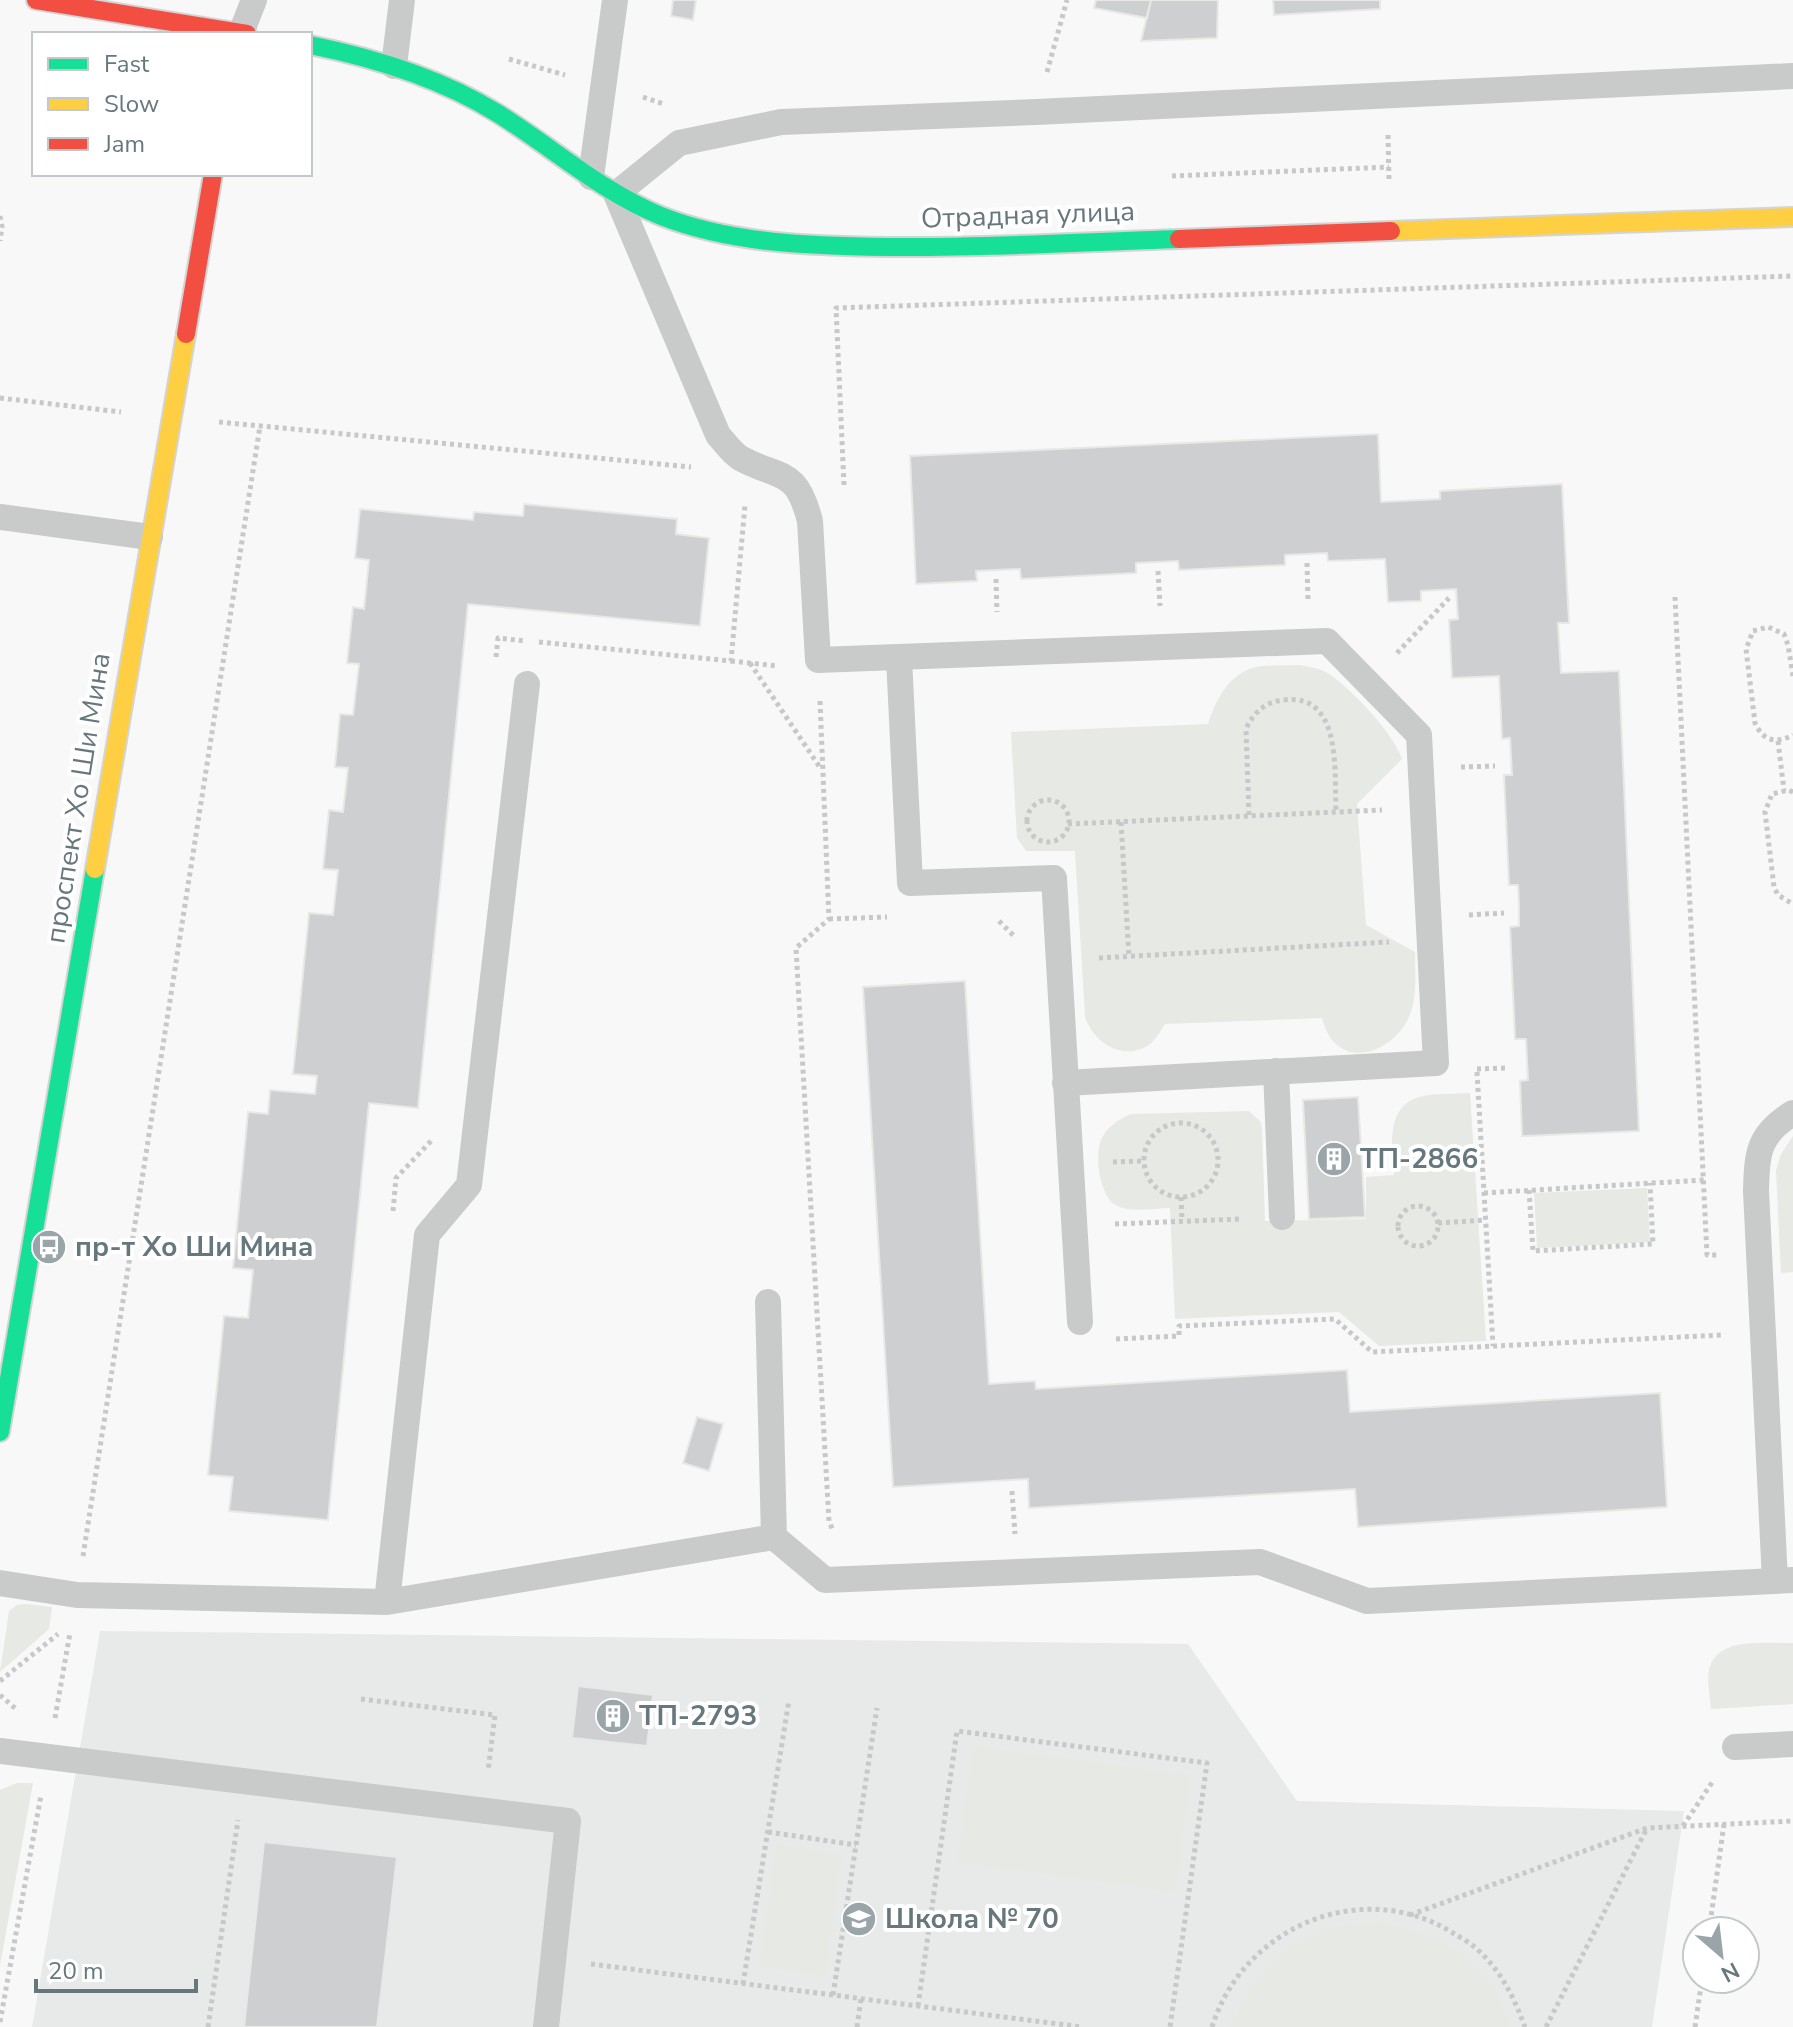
<svg xmlns="http://www.w3.org/2000/svg" width="1793" height="2027" font-family="'Nunito Sans',sans-serif">
  <style>
    .built { fill: #e8e9e9 }
    .green { fill: #e7e9e5 }
    .building { fill: #cdcfd0; stroke: #e8e8e7; stroke-width: 2 }
    .lines { fill: none; stroke-linecap: round; stroke-linejoin: round }
    .fast-casing { stroke: #d3d4d5; stroke-width: 22 }
    .slow-casing { stroke: #d3d4d5; stroke-width: 22 }
    .jam-casing { stroke: #d3d4d5; stroke-width: 22 }
    .path { stroke: #c7c8c9; stroke-width: 5; stroke-dasharray: 4 4; stroke-linecap: butt }
    .lane { stroke: #c9cbcb; stroke-width: 26 }
    .fast { stroke: #16e098; stroke-width: 18 }
    .slow { stroke: #ffcf43; stroke-width: 18 }
    .jam { stroke: #f24e42; stroke-width: 18 }
    .labels { text-anchor: middle; dominant-baseline: central; stroke-width: 8; stroke-linejoin: round; paint-order: stroke }
    .street-label { font-size: 28px; fill: #66787e; stroke: #fff }
    .poi-label { font-size: 28px; font-weight: bold; fill: #66787e; stroke: #fff; text-anchor: start }
  </style>
  <rect width="100%" height="100%" fill="#f8f8f8"/>
  <path class="built" d="M 100,1631 L 1188,1644 L 1297,1801 L 1684,1811 L 1652,2027 L 32,2027 Z"/>
  <path class="green" d="M 1299,665 C 1310,667 1320,668 1329,674 C 1351,688 1394,734 1402,759 L 1357,804 L 1366,925 L 1415,952 C 1415,975 1418,998 1408,1019 C 1397,1043 1360,1066 1336,1044 C 1328,1037 1325,1028 1322,1018 L 1165,1024 C 1161,1030 1156,1039 1150,1044 C 1124,1063 1092,1042 1085,1016 L 1075,851 L 1026,851 L 1017,838 L 1011,732 L 1208,724 C 1215,702 1226,679 1249,669 C 1262,664 1285,666 1299,665 Z
    M 1470,1093 L 1486,1341 L 1379,1346 L 1339,1312 L 1175,1319 L 1170,1208 C 1154,1208 1128,1214 1114,1204 C 1099,1193 1094,1153 1102,1138 C 1108,1126 1119,1119 1131,1114 L 1249,1111 L 1260,1121 L 1262,1127 L 1265,1221 L 1366,1219 L 1366,1177 L 1394,1175 C 1392,1148 1385,1107 1419,1097 C 1434,1093 1454,1094 1470,1093 Z
    M 1793,1136 L 1793,1272 L 1781,1273 L 1776,1170 L 1781,1154 Z
    M 1647,1188 L 1650,1242 L 1537,1248 L 1534,1193 Z
    M 26,1604 L 52,1607 L 49,1629 L 0,1672 L 9,1611 L 17,1605 Z
    M 1793,1643 L 1793,1704 L 1711,1709 C 1710,1697 1707,1682 1709,1670 C 1717,1635 1766,1644 1793,1643 Z
    M 973,1746 L 1191,1775 L 1175,1892 L 957,1862 Z
    M 17,1783 L 33,1783 L 0,1966 L 0,1790 Z
    M 776,1845 L 842,1854 L 825,1976 L 759,1967 Z
    M 1382,1923 L 1428,1934 L 1468,1959 L 1498,1995 L 1510,2027 L 1230,2027 L 1251,1987 L 1283,1951 L 1330,1927 Z"/>
  <path class="building" d="M 673,0 L 696,0 L 693,20 L 671,16 Z
    M 1096,0 L 1151,0 L 1147,18 L 1094,8 Z
    M 1151,0 L 1218,0 L 1217,38 L 1141,41 Z
    M 1273,0 L 1380,0 L 1380,9 L 1274,15 Z
    M 1378,434 L 1381,502 L 1440,499 L 1440,491 L 1562,484 L 1569,623 L 1558,623 L 1561,673 L 1619,671 L 1639,1131 L 1522,1136 L 1520,1081 L 1528,1080 L 1526,1039 L 1515,1039 L 1510,927 L 1519,926 L 1519,905 L 1518,885 L 1509,885 L 1504,775 L 1512,775 L 1510,738 L 1502,739 L 1499,676 L 1452,678 L 1449,620 L 1458,619 L 1456,589 L 1421,591 L 1421,601 L 1388,602 L 1385,559 L 1328,561 L 1327,553 L 1285,555 L 1285,565 L 1179,570 L 1178,561 L 1136,563 L 1136,573 L 1021,579 L 1020,569 L 976,571 L 977,581 L 916,584 L 910,456 Z
    M 524,504 L 677,519 L 676,534 L 709,538 L 700,626 L 468,604 L 418,1108 L 369,1103 L 328,1520 L 229,1511 L 233,1477 L 208,1475 L 224,1316 L 248,1318 L 253,1270 L 233,1268 L 248,1112 L 268,1114 L 270,1090 L 315,1094 L 317,1076 L 293,1074 L 309,913 L 333,915 L 338,870 L 323,869 L 329,810 L 343,812 L 348,768 L 335,767 L 340,714 L 353,715 L 359,664 L 347,663 L 353,607 L 364,609 L 369,560 L 355,558 L 360,509 L 473,520 L 474,512 L 523,516 Z
    M 965,981 L 989,1384 L 1035,1381 L 1036,1389 L 1347,1370 L 1350,1412 L 1660,1393 L 1667,1507 L 1358,1527 L 1355,1489 L 1029,1508 L 1028,1479 L 893,1487 L 863,987 Z
    M 1358,1097 L 1365,1217 L 1309,1219 L 1303,1100 Z
    M 697,1417 L 723,1424 L 709,1471 L 683,1463 Z
    M 578,1686 L 653,1695 L 647,1746 L 572,1738 Z
    M 264,1842 L 397,1857 L 377,2027 L 244,2027 Z"/>
  <g class="lines">
    <g class="fast-casing">
      <path id="fast" d="M 310,45 C 375,58 440,78 497,113 C 552,147 600,191 661,216 C 732,244 813,246 888,247 C 985,248 1082,242 1179,239
        M 0,1432 L 95,869"/>
    </g>
    <g class="slow-casing">
      <path id="slow" d="M 1391,231 L 1793,217
        M 95,869 L 186,334"/>
    </g>
    <g class="jam-casing">
      <path id="jam" d="M 36,0 L 247,34
        M 1179,239 L 1391,231
        M 186,334 L 213,174"/>
    </g>
    <path class="path" d="M 509,59 L 565,75
      M 1047,72 L 1067,0
      M 643,97 L 664,104
      M 1388,135 L 1389,181
      M 1172,176 L 1389,167
      M 0,216 L 2,227 L 0,241
      M 0,398 L 121,412
      M 219,422 L 691,467
      M 844,485 L 836,308 L 1793,276
      M 1307,563 L 1308,600
      M 1158,571 L 1160,606
      M 996,579 L 997,612
      M 1675,597 L 1707,1255 L 1719,1255
      M 539,642 L 731,661 L 745,505
      M 1397,653 L 1449,598
      M 496,657 L 498,638 L 525,641
      M 731,661 L 778,666
      M 750,663 L 821,769
      M 1793,676 L 1788,645 L 1784,634 L 1768,627 L 1753,631 L 1746,649 L 1755,723 C 1763,741 1776,744 1793,735
      M 820,701 L 829,919 L 796,948 L 829,1521 L 833,1531
      M 1778,741 L 1784,791
      M 1461,767 L 1495,766
      M 1793,792 L 1788,790 L 1772,794 L 1765,812 L 1774,887 L 1778,895 L 1793,904
      M1027 821a21 21 0 1 1 42 0a21 21 0 1 1-42 0Z
      M 1249,815 L 1246,729 C 1253,713 1265,702 1283,700 C 1343,692 1334,773 1336,812
      M 1121,822 L 1129,957
      M 1068,824 L 1382,810
      M 1469,915 L 1504,913
      M 829,919 L 887,917
      M 999,921 L 1014,936
      M 1099,958 L 1389,942
      M 1477,1069 L 1506,1068
      M 1477,1072 L 1493,1346
      M1144 1160a37 37 0 1 1 74 0a37 37 0 1 1-74 0Z
      M 1113,1162 L 1144,1161
      M 1529,1190 L 1533,1251 L 1653,1244 L 1650,1183
      M 1484,1193 L 1704,1180
      M 1181,1197 L 1182,1221
      M1398 1226a20 20 0 1 1 40 0a20 20 0 1 1-40 0Z
      M 393,1211 L 396,1178 L 432,1140
      M 1438,1223 L 1486,1220
      M 1115,1224 L 1241,1219
      M 1116,1339 L 1179,1336 L 1179,1326 L 1335,1319 L 1372,1352 L 1722,1335
      M 1012,1491 L 1015,1534
      M 83,1556 L 260,426
      M 0,1681 L 58,1634
      M 0,1695 L 17,1710
      M 361,1699 L 495,1715 L 488,1771
      M 55,1718 L 70,1633
      M 1683,1826 L 1713,1781
      M 768,1832 L 856,1845
      M 1410,1915 L 1647,1828 L 1793,1821
      M 1709,1931 L 1724,1824
      M 591,1964 L 1082,2027
      M 743,1984 L 789,1700
      M 833,1995 L 877,1708
      M 918,2006 L 957,1731 L 1207,1763 L 1170,2027
      M 0,2022 L 41,1795
      M 208,2027 L 238,1820
      M 857,2027 L 861,1999
      M 1212,2027 C 1243,1927 1362,1876 1453,1933 C 1461,1938 1471,1943 1478,1950 C 1502,1972 1514,1998 1525,2027
      M 1546,2027 L 1647,1828
      M 1695,2027 L 1702,1979"/>
    <path class="lane" d="M 241,33 L 254,0
      M 394,66 L 402,0
      M 591,177 L 615,0
      M 0,517 L 150,537
      M 899,658 L 910,883 L 1054,878 L 1080,1322
      M 1276,1071 L 1282,1217
      M 1065,1083 L 1436,1063 L 1419,735 L 1327,641 L 818,660 L 810,521 C 796,467 781,480 740,458 C 732,453 725,443 718,435 L 616,194 L 679,143 L 781,122 L 1036,112 L 1793,76
      M 768,1302 L 774,1537 L 825,1580 L 1260,1562 L 1367,1601 L 1793,1580
      M 1775,1581 L 1756,1191 C 1757,1153 1758,1134 1793,1113
      M 0,1583 L 77,1595 L 387,1602 L 774,1537
      M 387,1602 L 427,1235 L 469,1185 L 527,684
      M 1735,1747 L 1793,1744
      M 0,1751 L 568,1821 L 546,2027"/>
    <use href="#fast" class="fast"/>
    <use href="#slow" class="slow"/>
    <use href="#jam" class="jam"/>
  </g>
  <defs>
    <g id="building-disc" transform="scale(1.8)"><circle r="9.5" fill="#99a5a9" stroke="#fff"/><path d="M-4-6H4V6H1V3H-1V6H-4ZM-2.5-4.3h1.7v1.8h-1.7ZM.8-4.3h1.7v1.8H.8ZM-2.5-1h1.7V.8h-1.7ZM.8-1h1.7V.8H.8Z" fill="#fff"/></g>
    <g id="bus-disc" transform="scale(1.8)"><circle r="9.5" fill="#99a5a9" stroke="#fff"/><path d="M-5-6H5V4H4V6H2V4H-2V6H-4V4H-5ZM-3.5-4V0h7V-4ZM-3.5 1.2v1.5H-2V1.2ZM2 1.2v1.5H3.5V1.2Z" fill="#fff"/></g>
    <g id="school-disc" transform="scale(1.8)"><circle r="9.5" fill="#99a5a9" stroke="#fff"/><path d="M0-5L7-2L0 1L-7-2ZM-4 1L0 2.5L4 1V4Q0 6-4 4Z" fill="#fff"/></g>
  </defs>
  <g fill-rule="evenodd">
    <use href="#building-disc" x="1334" y="1159"/>
    <use href="#bus-disc" x="49" y="1247"/>
    <use href="#building-disc" x="613" y="1716"/>
    <use href="#school-disc" x="859" y="1919"/>
  </g>
  <g class="labels">
    <g class="street-label">
      <text transform="translate(1028 215) rotate(-2)">Отрадная улица</text>
      <text transform="translate(78 798) rotate(-81)">проспект Хо Ши Мина</text>
    </g>
    <g class="poi-label">
      <text x="1360" y="1159">ТП-2866</text>
      <text x="75" y="1247">пр-т Хо Ши Мина</text>
      <text x="639" y="1716">ТП-2793</text>
      <text x="885" y="1919">Школа № 70</text>
    </g>
  </g>
  <rect x="32" y="32" width="280" height="144" fill="#ffffff" stroke="#c2c9cb" stroke-width="2"/>
  <rect x="48" y="58" width="40" height="12" fill="#16e098" stroke="#c2c9cb" stroke-width="2"/>
  <text x="104" y="72" font-size="24" fill="#66787e">Fast</text>
  <rect x="48" y="98" width="40" height="12" fill="#ffcf43" stroke="#c2c9cb" stroke-width="2"/>
  <text x="104" y="112" font-size="24" fill="#66787e">Slow</text>
  <rect x="48" y="138" width="40" height="12" fill="#f24e42" stroke="#c2c9cb" stroke-width="2"/>
  <text x="104" y="152" font-size="24" fill="#66787e">Jam</text>
  <g transform="translate(1721 1955) rotate(152)"><circle r="38" fill="#ffffff" stroke="#c2c9cb" stroke-width="2"/>
  <path d="M0-6L14 30L0 20L-14 30Z" fill="#99a5a9"/>
  <text y="-12" font-size="22" font-weight="bold" text-anchor="middle" fill="#66787e">N</text>
  </g>
  <path d="M36 1979v12h160v-12" fill="none" stroke="#66787e" stroke-width="4"/>
  <text x="48" y="1979" font-size="24" fill="#66787e" stroke="#ffffff" stroke-width="6" paint-order="stroke">20 m</text>
</svg>
